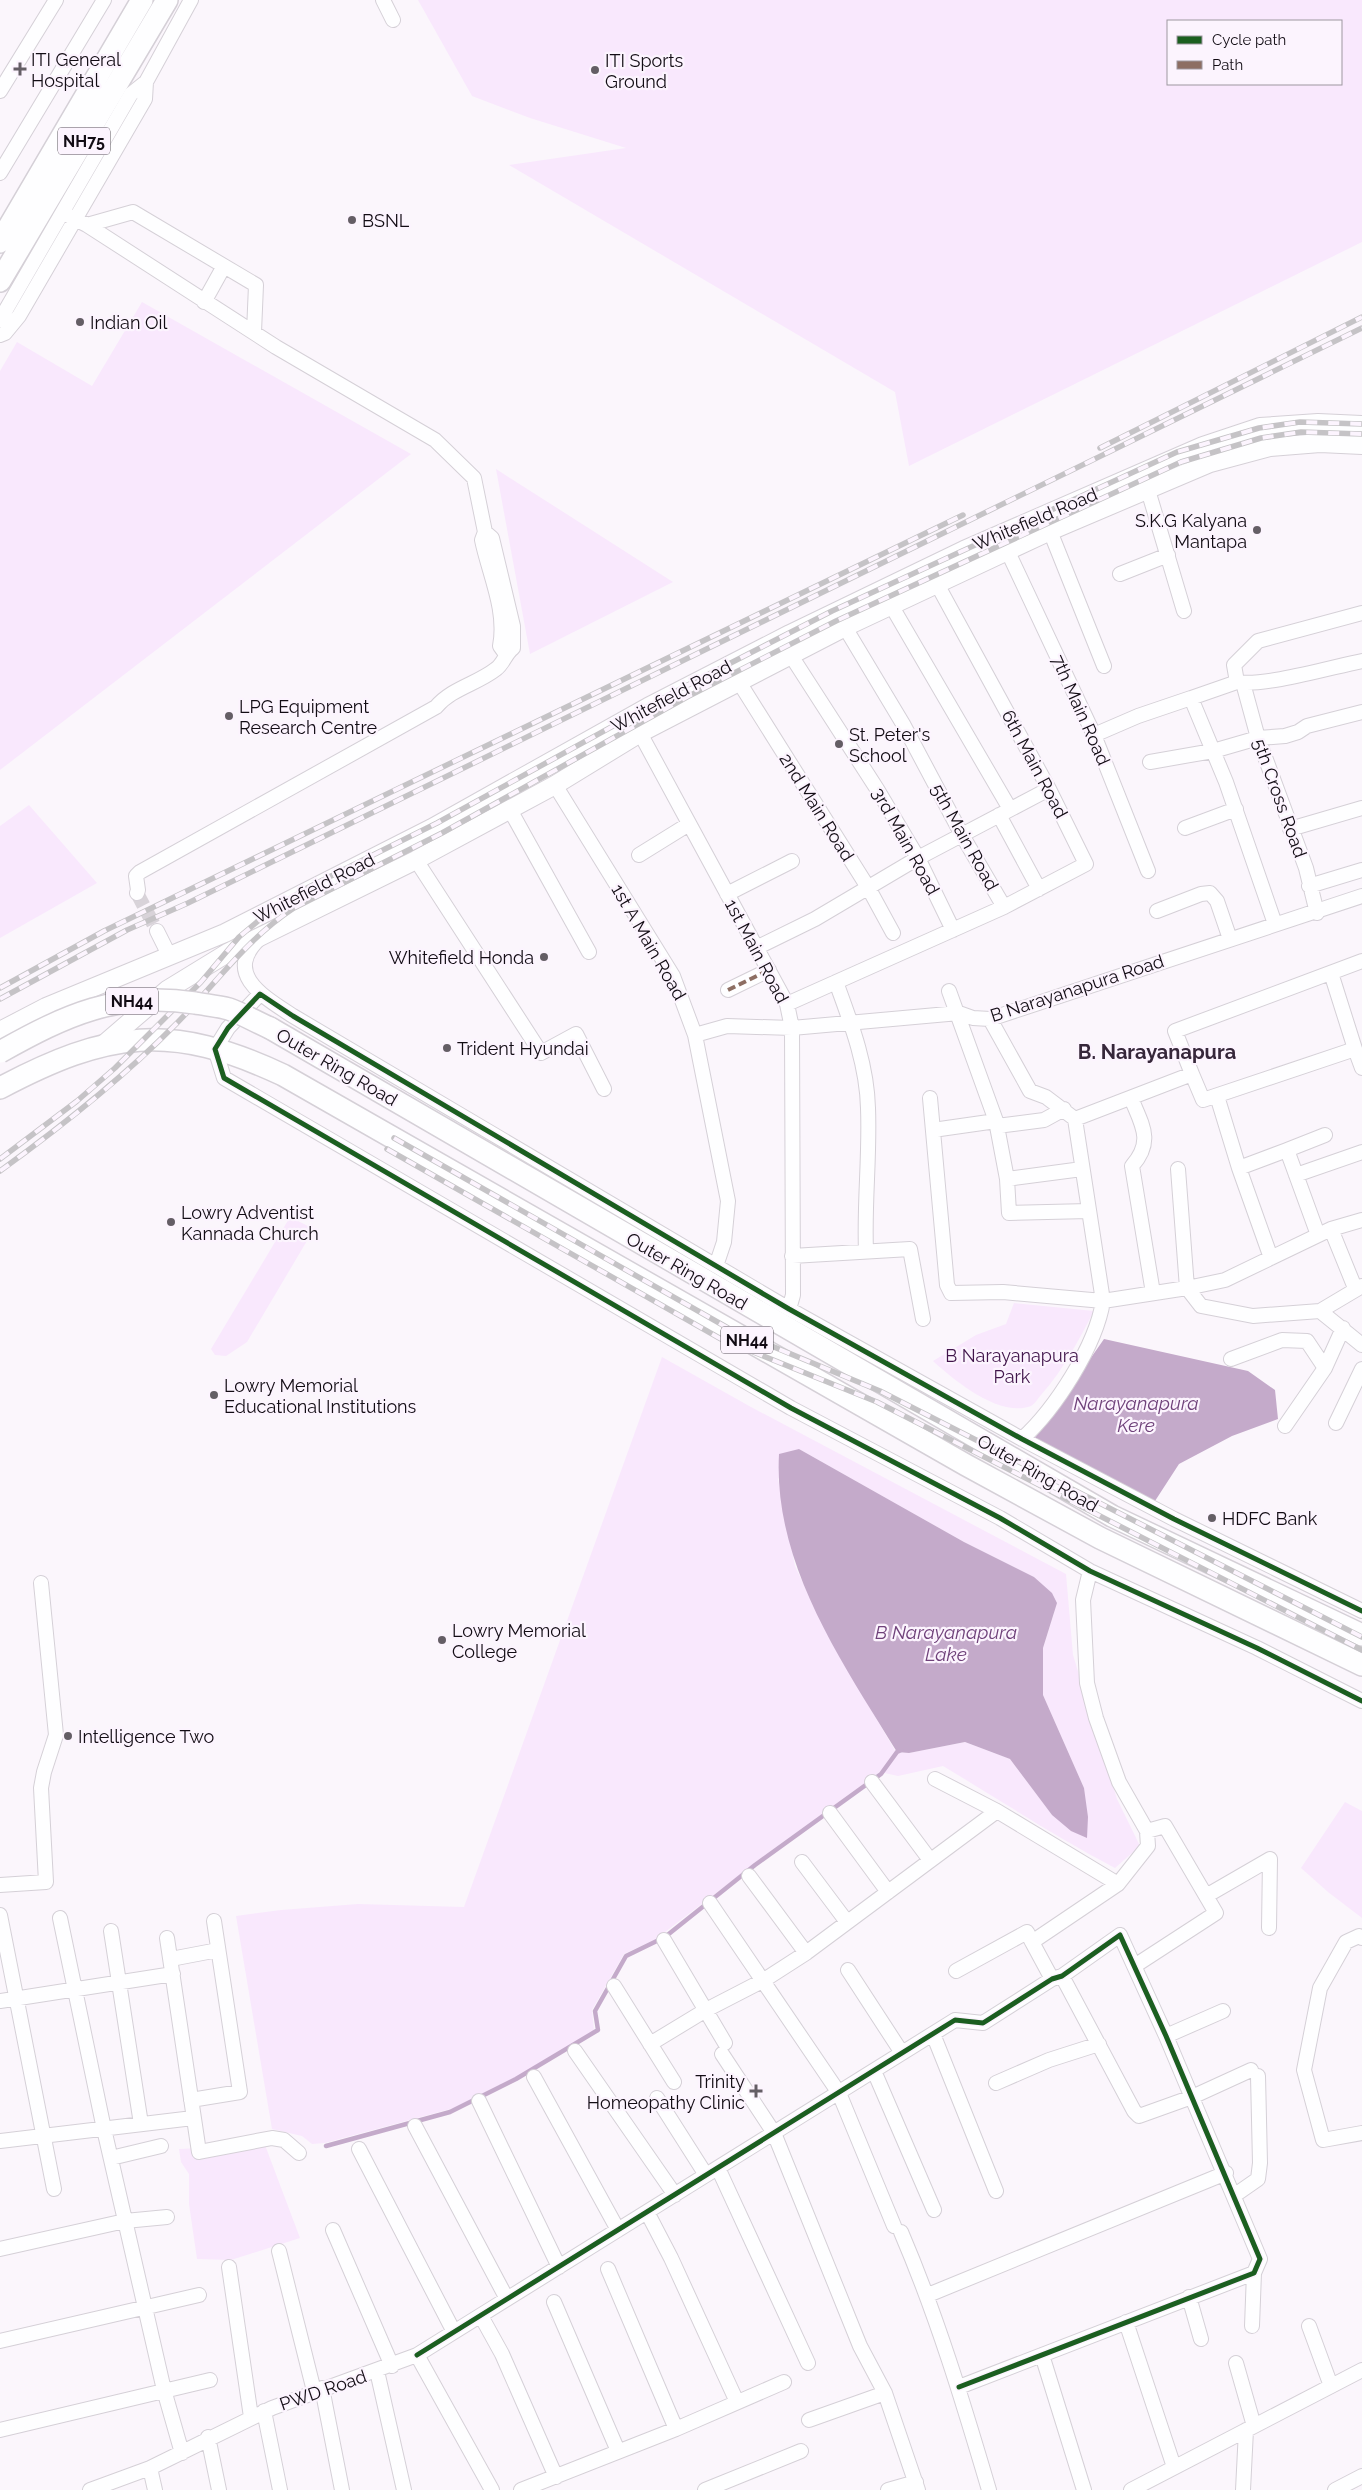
<svg xmlns="http://www.w3.org/2000/svg" width="1362" height="2490" font-family="Raleway,sans-serif">
  <style>
    .green { fill: #f9e8fd; fill-rule: evenodd }
    .water { fill: #c4aaca }
    .lines { fill: none; stroke-linecap: round; stroke-linejoin: round }
    .stream { stroke: #c4aaca; stroke-width: 4.5 }
    .minor-tunnel { stroke: #d8d3d9; stroke-width: 14; stroke-dasharray: 14 7; stroke-linecap: butt }
    .minor-casing { stroke: #d5d0d7; stroke-width: 16 }
    .major-casing { stroke: #d5d0d7; stroke-width: 20 }
    .highway-casing { stroke: #d5d0d7; stroke-width: 24 }
    .minor { stroke: #fefeff; stroke-width: 14 }
    .major { stroke: #fefeff; stroke-width: 18 }
    .highway { stroke: #fefeff; stroke-width: 21 }
    .rail-casing { stroke: #c5c3c6; stroke-width: 5.5 }
    .rail { stroke: #fcf4fe; stroke-width: 4; stroke-dasharray: 11; stroke-linecap: butt }
    .highway-bridge-casing { stroke: #d5d0d7; stroke-width: 24; stroke-linecap: butt }
    .highway-bridge { stroke: #fefeff; stroke-width: 21 }
    .quiet { stroke: #8d6e63; stroke-width: 4; stroke-dasharray: 8 4; stroke-linecap: butt }
    .cycleway-casing { stroke: #fcf4fe; stroke-width: 8 }
    .cycleway { stroke: #1b5e20; stroke-width: 5 }
    .poi-dot { fill: #645e65; stroke: #fcf4fe; stroke-width: 2 }
    .labels { text-anchor: middle; dominant-baseline: central; stroke-width: 4.5; stroke-linejoin: round; paint-order: stroke }
    .shield { fill: #fcf4fe; stroke: #58525a; stroke-width: 1 }
    .shield-label { font-size: 16px; font-weight: bold; fill: #120c14 }
    .poi-label { font-size: 18px; fill: #120c14; stroke: #fcf4fe; text-anchor: start }
    .street-label { font-size: 18px; fill: #120c14; stroke: #fcf4fe }
    .park-label { font-size: 18px; fill: #41154b; stroke: #fcf4fe }
    .water-label { font-size: 19px; font-style: italic; fill: #6f417a; stroke: #fcf4fe }
    .quarter-label { font-size: 20px; font-weight: bold; fill: #36273a; stroke: #fcf4fe }
  </style>
  <rect width="100%" height="100%" fill="#fbf6fc"/>
  <path class="green" d="M 418,0 L 1362,0 L 1362,242 L 909,466 L 895,392 L 509,165 L 626,148 L 530,118 L 472,96 ZM 1168,21 L 1341,21 L 1341,84 L 1168,84 Z
    M 142,302 L 411,454 L 0,770 L 0,371 L 17,342 L 92,386 Z
    M 496,469 L 673,582 L 530,654 Z
    M 29,805 L 97,883 L 0,938 L 0,826 Z
    M 290,1217 L 314,1229 L 247,1342 L 226,1356 L 215,1355 L 211,1349 Z
    M 1014,1303 L 1094,1311 C 1078,1341 1064,1369 1041,1395 C 1038,1398 1035,1404 1031,1406 C 1000,1418 955,1381 933,1361 L 976,1335 L 1006,1324 Z
    M 662,1357 L 751,1407 L 1066,1574 L 1073,1655 L 1117,1799 L 1140,1846 L 1115,1868 C 1056,1837 1000,1800 943,1766 L 898,1776 L 880,1772 L 772,1850 L 656,1939 L 624,1954 L 592,2010 L 594,2031 L 515,2078 L 454,2108 L 325,2143 L 312,2144 L 302,2136 L 272,2129 L 236,1916 L 281,1910 L 358,1904 L 464,1907 ZM 799,1449 L 964,1542 L 1034,1577 L 1054,1613 L 1043,1648 L 1043,1695 L 1084,1788 L 1052,1815 L 1010,1759 L 965,1742 L 909,1753 L 896,1752 L 831,1642 L 795,1566 L 778,1479 Z
    M 1345,1802 L 1362,1811 L 1362,1918 L 1328,1892 L 1301,1868 Z
    M 265,2145 L 300,2238 L 231,2260 L 197,2259 L 189,2204 L 189,2174 L 181,2162 L 179,2149 Z"/>
  <path class="water" d="M 1104,1339 L 1248,1371 L 1275,1390 L 1278,1419 L 1232,1436 L 1179,1464 L 1155,1501 L 1035,1438 Z
    M 799,1449 L 964,1542 L 1034,1577 L 1052,1593 L 1057,1603 L 1043,1648 L 1043,1695 L 1084,1788 L 1088,1817 L 1087,1838 L 1071,1831 L 1052,1815 L 1010,1759 L 965,1742 L 909,1753 L 897,1752 C 842,1662 773,1564 779,1454 Z"/>
  <g class="lines">
    <path class="stream" d="M 326,2146 L 450,2112 L 516,2079 L 598,2030 L 595,2011 L 626,1956 L 665,1937 L 755,1865 L 881,1774 L 897,1752 L 901,1750"/>
    <path class="minor-tunnel" d="M 137,893 L 157,931"/>
    <g class="minor-casing">
      <path id="minor" d="M 383,0 L 393,20
        M 0,91 L 56,0
        M 0,173 L 104,0
        M 63,213 L 87,225 L 276,347 L 435,440 L 474,478 L 485,532 L 482,540 C 489,574 507,610 500,646 L 505,653
        M 87,225 L 133,212 L 256,285 L 254,332
        M 204,302 L 224,266
        M 0,320 L 131,94 L 146,82 L 191,0
        M 0,335 L 5,333 L 19,316 L 145,99 L 146,82
        M 1145,480 L 1184,611
        M 1050,531 L 1104,666
        M 1008,552 L 1094,735 L 1148,871
        M 1120,574 L 1168,555
        M 891,605 L 1010,809
        M 840,619 L 903,724 L 962,835 L 1004,907
        M 790,654 L 877,789 L 918,858 L 953,930
        M 739,682 L 869,889 L 893,933
        M 1237,682 L 1234,665 L 1258,641 L 1362,613
        M 1243,683 L 1258,738 L 1306,868 L 1317,913
        M 1191,698 L 1237,682 C 1263,687 1332,667 1362,661
        M 640,733 L 787,1004 L 792,1028 L 793,1295 L 789,1309
        M 1094,735 L 1138,716 L 1191,698 L 1226,782 L 1275,924
        M 1150,762 L 1213,751 L 1258,738 L 1285,736 L 1298,732 L 1307,726 L 1362,712
        M 555,785 L 673,976 L 695,1035 L 728,1201 L 724,1242 L 716,1266
        M 509,808 L 589,952
        M 999,815 L 1039,889
        M 1185,828 L 1236,809
        M 1290,829 L 1362,808
        M 639,855 L 689,824
        M 416,860 L 541,1053 L 576,1034 L 604,1089
        M 1309,886 L 1362,870
        M 137,893 L 138,890 L 136,876 L 140,872 L 436,707 C 452,688 477,684 496,669 C 504,663 505,654 513,648 L 513,626 L 492,538 L 485,532
        M 727,894 L 792,861
        M 1157,911 L 1201,894 L 1210,893 L 1217,901 L 1230,939
        M 157,931 L 169,955
        M 259,939 C 223,974 264,997 293,1016 L 789,1309 L 1022,1439 L 1174,1519 L 1362,1611
        M 756,948 L 815,919 L 918,858 L 1049,789
        M 836,982 C 851,1023 867,1064 868,1108 C 870,1156 864,1203 866,1251
        M 728,990 L 769,970
        M 949,991 L 996,1121 L 1007,1179 L 1009,1213 L 1089,1211
        M 260,994 L 228,1028 L 215,1049 L 224,1078 L 791,1408 L 1000,1518 L 1090,1571 L 1257,1648 L 1362,1701
        M 787,1004 L 1004,907 L 1086,864 L 1049,789 L 937,584
        M 990,1019 L 1030,1091 L 1046,1097 L 1075,1119 L 1103,1301 C 1096,1346 1055,1409 1022,1439
        M 695,1035 L 727,1026 L 792,1028 L 959,1013 L 973,1018 L 990,1019 L 1362,896
        M 1355,1049 L 1362,1068
        M 1192,1074 L 1203,1100 L 1355,1049 L 1331,973
        M 1217,1096 L 1239,1168
        M 930,1098 L 947,1285 L 951,1293 L 1003,1292 L 1103,1301 L 1187,1288 L 1225,1280 L 1331,1229 L 1362,1220
        M 1131,1098 C 1142,1125 1154,1141 1132,1166 L 1153,1293
        M 1075,1119 L 1192,1074 L 1175,1031 L 1362,961
        M 997,1126 L 1044,1120 L 1064,1109
        M 933,1130 L 996,1121
        M 1287,1150 L 1325,1135
        M 1178,1169 L 1187,1288 L 1201,1306 L 1253,1316 L 1320,1311 L 1362,1345
        M 1296,1175 L 1362,1152
        M 1007,1179 L 1082,1169
        M 1331,1229 L 1355,1288
        M 792,1256 L 910,1249 L 923,1319
        M 1271,1258 L 1239,1168 L 1287,1150 L 1318,1235
        M 1320,1311 L 1362,1286
        M 1231,1359 L 1282,1340 L 1307,1341 L 1325,1368
        M 1336,1423 L 1362,1369
        M 1285,1426 L 1325,1368 L 1343,1328
        M 935,1779 L 997,1811
        M 872,1782 L 930,1860
        M 830,1813 L 888,1892
        M 802,1862 L 847,1922
        M 749,1876 L 806,1953
        M 0,1885 L 46,1882 L 41,1788 L 44,1772 L 56,1735 L 41,1583
        M 1206,1896 L 1270,1859 L 1269,1928
        M 710,1903 L 839,2093 L 894,2226
        M 0,1915 L 54,2189
        M 60,1918 L 104,2129 L 164,2390 L 182,2453
        M 111,1931 L 141,2124
        M 167,1938 L 199,2152 L 272,2138 L 284,2140 L 299,2153
        M 1362,1938 L 1359,1936 L 1346,1942 L 1320,1988 L 1304,2070 L 1323,2140 L 1362,2133
        M 664,1940 L 725,2043
        M 171,1959 L 218,1950
        M 1136,1965 L 1216,1913 L 1165,1826 L 1147,1831
        M 848,1970 L 902,2053
        M 956,1971 L 1027,1932 L 1032,1942
        M 1062,1976 L 1134,2111 L 1139,2116 L 1192,2097 L 1251,2070
        M 1052,1979 L 1032,1942 L 1118,1884 L 1148,1846 L 1147,1831 L 1119,1782 L 1096,1718 L 1087,1683 L 1083,1600 L 1090,1571
        M 614,1986 L 674,2082
        M 0,2001 L 173,1974
        M 933,2034 L 996,2191
        M 1166,2036 L 1223,2011
        M 650,2044 L 706,2010 L 764,1980 L 806,1953 L 997,1811 L 1118,1884
        M 575,2051 L 675,2195
        M 722,2054 L 774,2133 L 860,2346 L 885,2393 L 918,2490
        M 874,2071 L 934,2210
        M 534,2077 L 618,2230
        M 996,2083 L 1049,2060 L 1099,2044
        M 657,2098 L 706,2175
        M 191,2100 L 240,2092 L 214,1921
        M 479,2101 L 559,2267
        M 415,2126 L 507,2299
        M 0,2141 L 193,2118
        M 359,2149 L 454,2332
        M 111,2158 L 161,2146
        M 718,2168 L 808,2363
        M 1235,2195 L 1258,2179 L 1260,2163 L 1258,2076
        M 647,2212 L 671,2258 L 737,2402
        M 333,2230 L 392,2366
        M 901,2232 C 937,2316 963,2402 989,2490
        M 0,2249 L 125,2221 L 167,2217
        M 279,2251 L 314,2391
        M 229,2267 L 251,2417
        M 608,2269 L 676,2429
        M 928,2295 L 1226,2173
        M 1189,2297 L 1201,2339
        M 554,2302 L 618,2451
        M 481,2316 L 502,2354 L 556,2477
        M 1126,2322 L 1174,2467
        M 1252,2326 L 1254,2273
        M 1309,2326 L 1331,2386
        M 0,2341 L 199,2295
        M 417,2355 L 955,2020 L 983,2023 L 1052,1979 L 1062,1976 L 1120,1935 L 1166,2036 L 1260,2259 L 1254,2273 L 959,2387
        M 1042,2355 L 1084,2490
        M 1236,2363 L 1254,2426
        M 377,2371 L 404,2490
        M 322,2388 L 342,2490
        M 264,2411 L 280,2490
        M 809,2420 L 885,2393
        M 0,2430 L 210,2380
        M 208,2437 L 219,2490
        M 150,2468 L 155,2490
        M 90,2490 L 150,2468 L 272,2408 L 417,2355 L 492,2490
        M 521,2490 L 676,2429 L 784,2382
        M 705,2490 L 801,2451
        M 888,2490 L 916,2482
        M 1131,2490 L 1362,2370
        M 1243,2490 L 1246,2430
        M 1335,2490 L 1362,2476"/>
    </g>
    <g class="major-casing">
      <path id="major" d="M 0,1031 L 46,1007 L 225,933 L 432,828 L 648,707 L 790,634 L 964,550 L 1203,446 L 1260,427 L 1318,423 L 1362,425
        M 103,1045 L 167,990 L 229,952 L 416,860 L 555,785 L 640,733 L 845,627 L 1050,531 L 1210,463 L 1270,447 L 1320,443 L 1362,445"/>
    </g>
    <g class="highway-casing">
      <path id="highway" d="M 0,242 L 142,0
        M 0,281 L 167,0
        M 270,1028 L 1112,1516 L 1362,1635
        M 0,1088 C 108,1031 170,1022 283,1075 L 966,1465 L 1100,1538 L 1362,1665"/>
    </g>
    <use href="#minor" class="minor"/>
    <use href="#major" class="major"/>
    <use href="#highway" class="highway"/>
    <g class="rail-casing">
      <path id="rail" d="M 1100,448 L 1362,317
        M 0,988 L 104,931 L 963,515
        M 0,999 L 127,930 L 188,903 L 1362,328
        M 394,1138 L 728,1328 L 880,1391 L 1362,1637
        M 387,1149 L 721,1339 L 877,1402 L 1362,1650
        M 0,1159 L 77,1101 L 115,1068 L 201,982 L 239,937 L 270,911 L 307,888 L 437,823 L 682,688 L 832,611 L 1177,452 L 1259,428 L 1300,422 L 1362,424
        M 0,1171 C 62,1126 122,1079 175,1025 C 215,985 246,939 294,908 L 442,833 L 687,697 L 836,621 L 1181,462 L 1261,438 L 1301,432 L 1362,434"/>
    </g>
    <use href="#rail" class="rail"/>
    <g class="highway-bridge-casing">
      <path id="highway-bridge" d="M 0,1052 C 66,1015 117,991 195,1003 C 206,1005 218,1006 229,1009 C 243,1014 256,1022 270,1028"/>
    </g>
    <use href="#highway-bridge" class="highway-bridge"/>
    <path class="quiet" d="M 728,990 L 769,970"/>
    <g class="cycleway-casing">
      <path id="cycleway" d="M 1362,1611 L 1174,1519 L 1022,1439 L 789,1309 L 293,1016 L 260,994 L 228,1028 L 215,1049 L 224,1078 L 791,1408 L 1000,1518 L 1090,1571 L 1257,1648 L 1362,1701
        M 417,2355 L 955,2020 L 983,2023 L 1052,1979 L 1062,1976 L 1120,1935 L 1166,2036 L 1260,2259 L 1254,2273 L 959,2387"/>
    </g>
    <use href="#cycleway" class="cycleway"/>
  </g>
  <g class="poi-dot">
    <path d="M17.5 61.5h5v5h5v5h-5v5h-5v-5h-5v-5h5z"/>
    <circle cx="595" cy="70" r="5"/>
    <circle cx="352" cy="220" r="5"/>
    <circle cx="80" cy="322" r="5"/>
    <circle cx="1257" cy="530" r="5"/>
    <circle cx="229" cy="716" r="5"/>
    <circle cx="839" cy="744" r="5"/>
    <circle cx="544" cy="957" r="5"/>
    <circle cx="447" cy="1048" r="5"/>
    <circle cx="171" cy="1222" r="5"/>
    <circle cx="214" cy="1395" r="5"/>
    <circle cx="1212" cy="1518" r="5"/>
    <circle cx="442" cy="1640" r="5"/>
    <circle cx="68" cy="1736" r="5"/>
    <path d="M753.5 2083.5h5v5h5v5h-5v5h-5v-5h-5v-5h5z"/>
  </g>
  <g class="labels">
    <g class="shield">
      <rect x="58" y="127.5" width="52" height="27" rx="4"/>
      <rect x="106" y="987.5" width="52" height="27" rx="4"/>
      <rect x="721" y="1326.5" width="52" height="27" rx="4"/>
    </g>
    <g class="shield-label">
      <text x="84" y="141">NH75</text>
      <text x="132" y="1001">NH44</text>
      <text x="747" y="1340">NH44</text>
    </g>
    <g class="poi-label">
      <text x="31" y="59">ITI General<tspan x="31" dy="21">Hospital</tspan></text>
      <text x="605" y="60">ITI Sports<tspan x="605" dy="21">Ground</tspan></text>
      <text x="362" y="220">BSNL</text>
      <text x="90" y="322">Indian Oil</text>
      <text x="1247" y="520" text-anchor="end">S.K.G Kalyana<tspan x="1247" dy="21">Mantapa</tspan></text>
      <text x="239" y="706">LPG Equipment<tspan x="239" dy="21">Research Centre</tspan></text>
      <text x="849" y="734">St. Peter's<tspan x="849" dy="21">School</tspan></text>
      <text x="534" y="957" text-anchor="end">Whitefield Honda</text>
      <text x="457" y="1048">Trident Hyundai</text>
      <text x="181" y="1212">Lowry Adventist<tspan x="181" dy="21">Kannada Church</tspan></text>
      <text x="224" y="1385">Lowry Memorial<tspan x="224" dy="21">Educational Institutions</tspan></text>
      <text x="1222" y="1518">HDFC Bank</text>
      <text x="452" y="1630">Lowry Memorial<tspan x="452" dy="21">College</tspan></text>
      <text x="78" y="1736">Intelligence Two</text>
      <text x="745" y="2081" text-anchor="end">Trinity<tspan x="745" dy="21">Homeopathy Clinic</tspan></text>
    </g>
    <g class="street-label">
      <text transform="translate(1035 519) rotate(-23)">Whitefield Road</text>
      <text transform="translate(671 696) rotate(-28)">Whitefield Road</text>
      <text transform="translate(1081 710) rotate(66)">7th Main Road</text>
      <text transform="translate(1035 764) rotate(62)">6th Main Road</text>
      <text transform="translate(1280 798) rotate(70)">5th Cross Road</text>
      <text transform="translate(817 807) rotate(58)">2nd Main Road</text>
      <text transform="translate(965 837) rotate(61)">5th Main Road</text>
      <text transform="translate(906 841) rotate(61)">3rd Main Road</text>
      <text transform="translate(314 888) rotate(-27)">Whitefield Road</text>
      <text transform="translate(649 942) rotate(60)">1st A Main Road</text>
      <text transform="translate(757 951) rotate(62)">1st Main Road</text>
      <text transform="translate(1077 988) rotate(-18)">B Narayanapura Road</text>
      <text transform="translate(337 1067) rotate(30)">Outer Ring Road</text>
      <text transform="translate(687 1271) rotate(30)">Outer Ring Road</text>
      <text transform="translate(1038 1473) rotate(30)">Outer Ring Road</text>
      <text transform="translate(323 2390) rotate(-19)">PWD Road</text>
    </g>
    <g class="park-label">
      <text x="1012" y="1355">B Narayanapura<tspan x="1012" dy="21">Park</tspan></text>
    </g>
    <g class="water-label">
      <text x="1136" y="1403">Narayanapura<tspan x="1136" dy="22">Kere</tspan></text>
      <text x="946" y="1632">B Narayanapura<tspan x="946" dy="22">Lake</tspan></text>
    </g>
    <g class="quarter-label">
      <text x="1157" y="1052">B. Narayanapura</text>
    </g>
  </g>
  <rect x="1167" y="20" width="175" height="65" fill="#fcf4fe" stroke="#9e97a0"/>
  <rect x="1177" y="36" width="25" height="8" fill="#1b5e20" stroke="#9e97a0"/>
  <text x="1212" y="45" font-size="15" fill="#120c14">Cycle path</text>
  <rect x="1177" y="61" width="25" height="8" fill="#8d6e63" stroke="#9e97a0"/>
  <text x="1212" y="70" font-size="15" fill="#120c14">Path</text>
</svg>
